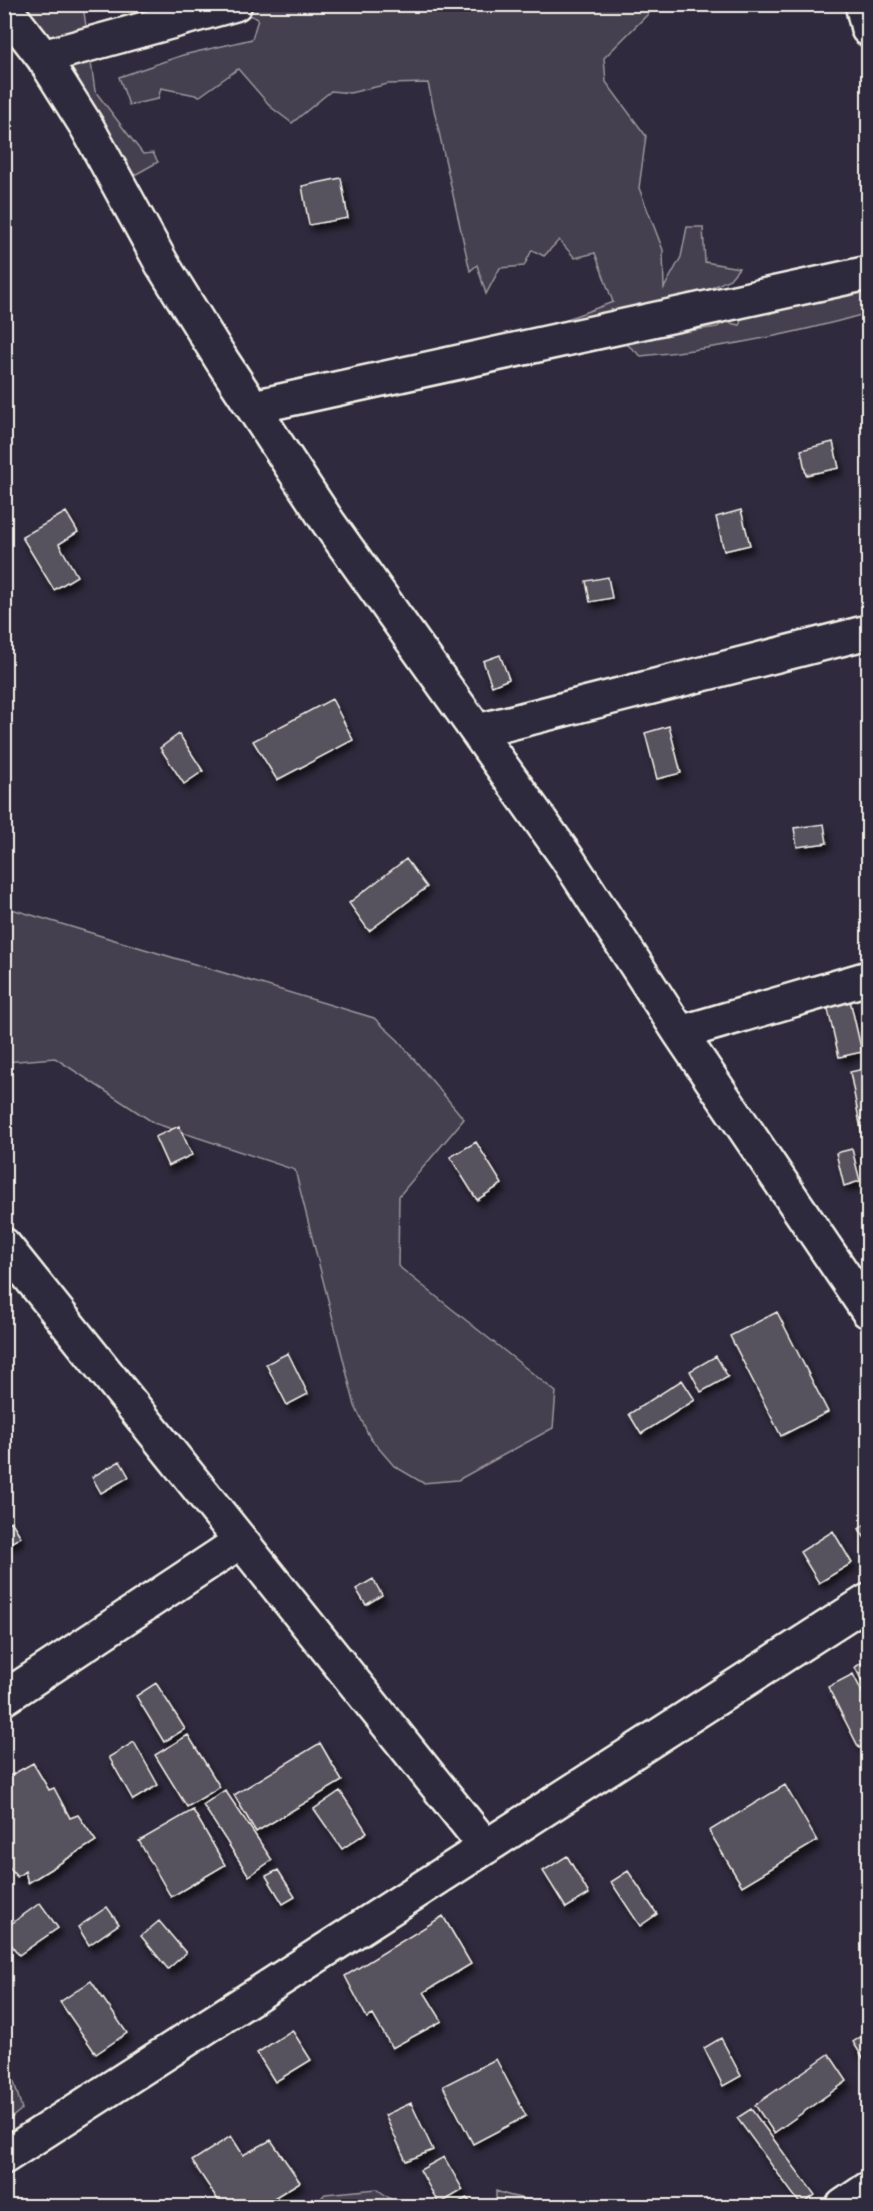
<svg xmlns="http://www.w3.org/2000/svg" width="873" height="2211" font-family="'Patrick Hand',sans-serif">
  <style>
    .green { fill: #454050; stroke: #9c989c; stroke-width: 1.5 }
    .building { fill: #56525f; stroke: #f4f1e8; stroke-width: 1.5; filter: url(#shadow) }
    .lines { fill: none; stroke-linecap: round; stroke-linejoin: round }
    .minor-casing { stroke: #f4f1e8; stroke-width: 38 }
    .minor { stroke: #2f2a3d; stroke-width: 33 }
  </style>
  <defs>
    <filter id="shadow"><feDropShadow dx="3.5" dy="6" stdDeviation="3" flood-color="#0009"/></filter>
  </defs>
  <rect width="100%" height="100%" fill="#2f2a3d"/>
  <filter id="ink" filterUnits="userSpaceOnUse"><feTurbulence type="fractalNoise" baseFrequency=".0167" numOctaves="2"/><feDisplacementMap in="SourceGraphic" scale="12" xChannelSelector="R" yChannelSelector="G"/><feConvolveMatrix kernelMatrix="1 2 1 2 8 2 1 2 1" color-interpolation-filters="sRGB"/></filter>
  <g filter="url(#ink)">
    <path class="green" d="M 4,5 L 83,5 L 95,91 L 143,154 L 153,153 L 158,162 L 122,182 L 30,71 L 5,34 Z
      M 240,5 L 657,5 L 604,58 L 606,82 L 646,136 L 639,188 L 663,250 L 664,288 L 681,257 L 687,227 L 703,227 L 705,262 L 739,268 L 730,279 L 656,315 L 660,335 L 717,327 L 725,322 L 740,325 L 741,316 L 762,309 L 769,314 L 862,283 L 864,302 L 868,299 L 868,313 C 795,334 717,349 641,356 L 624,342 L 572,329 L 567,319 L 613,302 L 595,253 L 575,258 L 559,240 L 544,256 L 532,250 L 524,266 L 500,268 L 486,294 L 477,265 L 470,271 L 428,83 L 388,84 L 350,93 L 331,91 L 292,123 L 272,108 L 238,69 L 200,96 L 161,88 L 158,99 L 129,105 L 119,77 L 183,55 L 252,39 L 258,19 L 243,12 Z
      M 5,907 L 374,1018 L 398,1040 L 464,1119 L 399,1196 L 398,1266 L 556,1392 L 553,1428 L 458,1480 L 423,1483 L 394,1466 L 370,1438 L 355,1406 L 295,1170 L 154,1123 L 55,1058 L 5,1062 Z
      M 4,2048 L 22,2109 L 5,2123 L 4,2123 Z
      M 377,2189 L 400,2206 L 313,2206 L 325,2194 Z
      M 496,2191 C 539,2208 591,2201 637,2200 L 642,2206 L 496,2206 Z"/>
    <path class="building" d="M 341,178 L 348,218 L 309,225 L 302,186 Z
      M 833,442 L 839,468 L 806,475 L 801,450 Z
      M 741,510 L 750,545 L 724,551 L 716,517 Z
      M 66,512 L 78,532 L 59,544 L 77,576 L 54,590 L 22,537 Z
      M 608,577 L 612,598 L 590,602 L 586,581 Z
      M 500,655 L 509,679 L 492,686 L 483,661 Z
      M 332,699 L 353,740 L 277,780 L 253,741 Z
      M 669,726 L 681,773 L 657,779 L 645,733 Z
      M 179,734 L 203,771 L 184,784 L 160,748 Z
      M 824,824 L 827,843 L 797,847 L 794,828 Z
      M 406,859 L 427,887 L 369,931 L 349,903 Z
      M 850,1000 L 862,1052 L 839,1057 L 827,1005 Z
      M 868,1068 L 868,1134 L 862,1135 L 850,1072 Z
      M 179,1126 L 192,1155 L 168,1166 L 155,1137 Z
      M 476,1142 L 502,1184 L 477,1200 L 450,1157 Z
      M 852,1149 L 860,1181 L 844,1186 L 836,1153 Z
      M 777,1312 L 828,1412 L 781,1436 L 730,1336 Z
      M 288,1353 L 308,1394 L 287,1405 L 266,1364 Z
      M 716,1356 L 728,1377 L 701,1392 L 690,1371 Z
      M 682,1380 L 695,1400 L 641,1434 L 629,1414 Z
      M 120,1461 L 129,1477 L 101,1493 L 92,1477 Z
      M 11,1521 L 21,1537 L 4,1547 L 4,1525 Z
      M 868,1522 L 868,1543 L 859,1529 Z
      M 833,1531 L 852,1563 L 819,1583 L 800,1552 Z
      M 373,1579 L 382,1595 L 366,1605 L 356,1589 Z
      M 868,1659 L 868,1694 L 855,1667 Z
      M 853,1674 L 868,1704 L 868,1743 L 859,1748 L 828,1687 Z
      M 156,1683 L 185,1729 L 164,1742 L 136,1696 Z
      M 188,1735 L 220,1787 L 187,1807 L 155,1755 Z
      M 134,1742 L 158,1785 L 133,1800 L 109,1757 Z
      M 320,1743 L 342,1781 L 256,1832 L 234,1795 Z
      M 33,1763 L 49,1790 L 54,1788 L 70,1818 L 78,1815 L 96,1841 L 28,1883 L 25,1871 L 17,1877 L 4,1861 L 4,1779 Z
      M 785,1785 L 817,1841 L 742,1886 L 709,1831 Z
      M 225,1790 L 272,1860 L 249,1876 L 203,1805 Z
      M 340,1791 L 367,1832 L 342,1849 L 314,1809 Z
      M 193,1810 L 225,1865 L 171,1897 L 139,1841 Z
      M 567,1856 L 589,1894 L 566,1908 L 543,1871 Z
      M 278,1870 L 295,1897 L 283,1904 L 266,1876 Z
      M 628,1871 L 657,1914 L 640,1926 L 611,1882 Z
      M 40,1903 L 58,1928 L 19,1955 L 4,1935 L 4,1929 Z
      M 107,1907 L 119,1924 L 89,1945 L 78,1927 Z
      M 443,1916 L 471,1964 L 424,1992 L 442,2021 L 392,2048 L 373,2015 L 367,2018 L 345,1976 Z
      M 159,1921 L 186,1953 L 168,1969 L 141,1936 Z
      M 91,1981 L 127,2033 L 96,2054 L 60,2002 Z
      M 292,2030 L 311,2060 L 275,2082 L 257,2053 Z
      M 868,2032 L 868,2066 L 853,2042 Z
      M 721,2038 L 741,2076 L 723,2086 L 704,2048 Z
      M 829,2054 L 847,2081 L 774,2133 L 755,2105 Z
      M 496,2059 L 526,2116 L 473,2144 L 443,2086 Z
      M 411,2103 L 433,2150 L 406,2161 L 385,2115 Z
      M 751,2109 L 815,2195 L 801,2205 L 737,2118 Z
      M 231,2136 L 243,2155 L 271,2140 L 300,2182 L 261,2206 L 222,2206 L 192,2161 Z
      M 444,2157 L 463,2190 L 439,2204 L 420,2170 Z
      M 467,2198 L 472,2206 L 452,2206 Z"/>
    <g class="lines">
      <g class="minor-casing">
        <path id="minor" d="M 862,4 L 868,29
          M 4,7 L 43,57 L 87,127 L 162,264 L 221,359 L 328,522 L 567,858 L 680,1033 L 868,1311
          M 43,57 L 235,4
          M 253,407 L 868,273
          M 478,731 L 868,632
          M 680,1033 L 868,978
          M 4,1245 L 486,1847
          M 4,1698 L 241,1541
          M 4,2157 L 868,1601
          M 843,2206 L 868,2189"/>
      </g>
      <use href="#minor" class="minor"/>
    </g>
  </g>
  <rect width="873" height="2211" fill="none" stroke="#2f2a3d" stroke-width="24"/>
  <rect x="12" y="12" width="849" height="2187" fill="none" stroke="#f4f1e8" stroke-width="2" filter="url(#ink)"/>
</svg>
